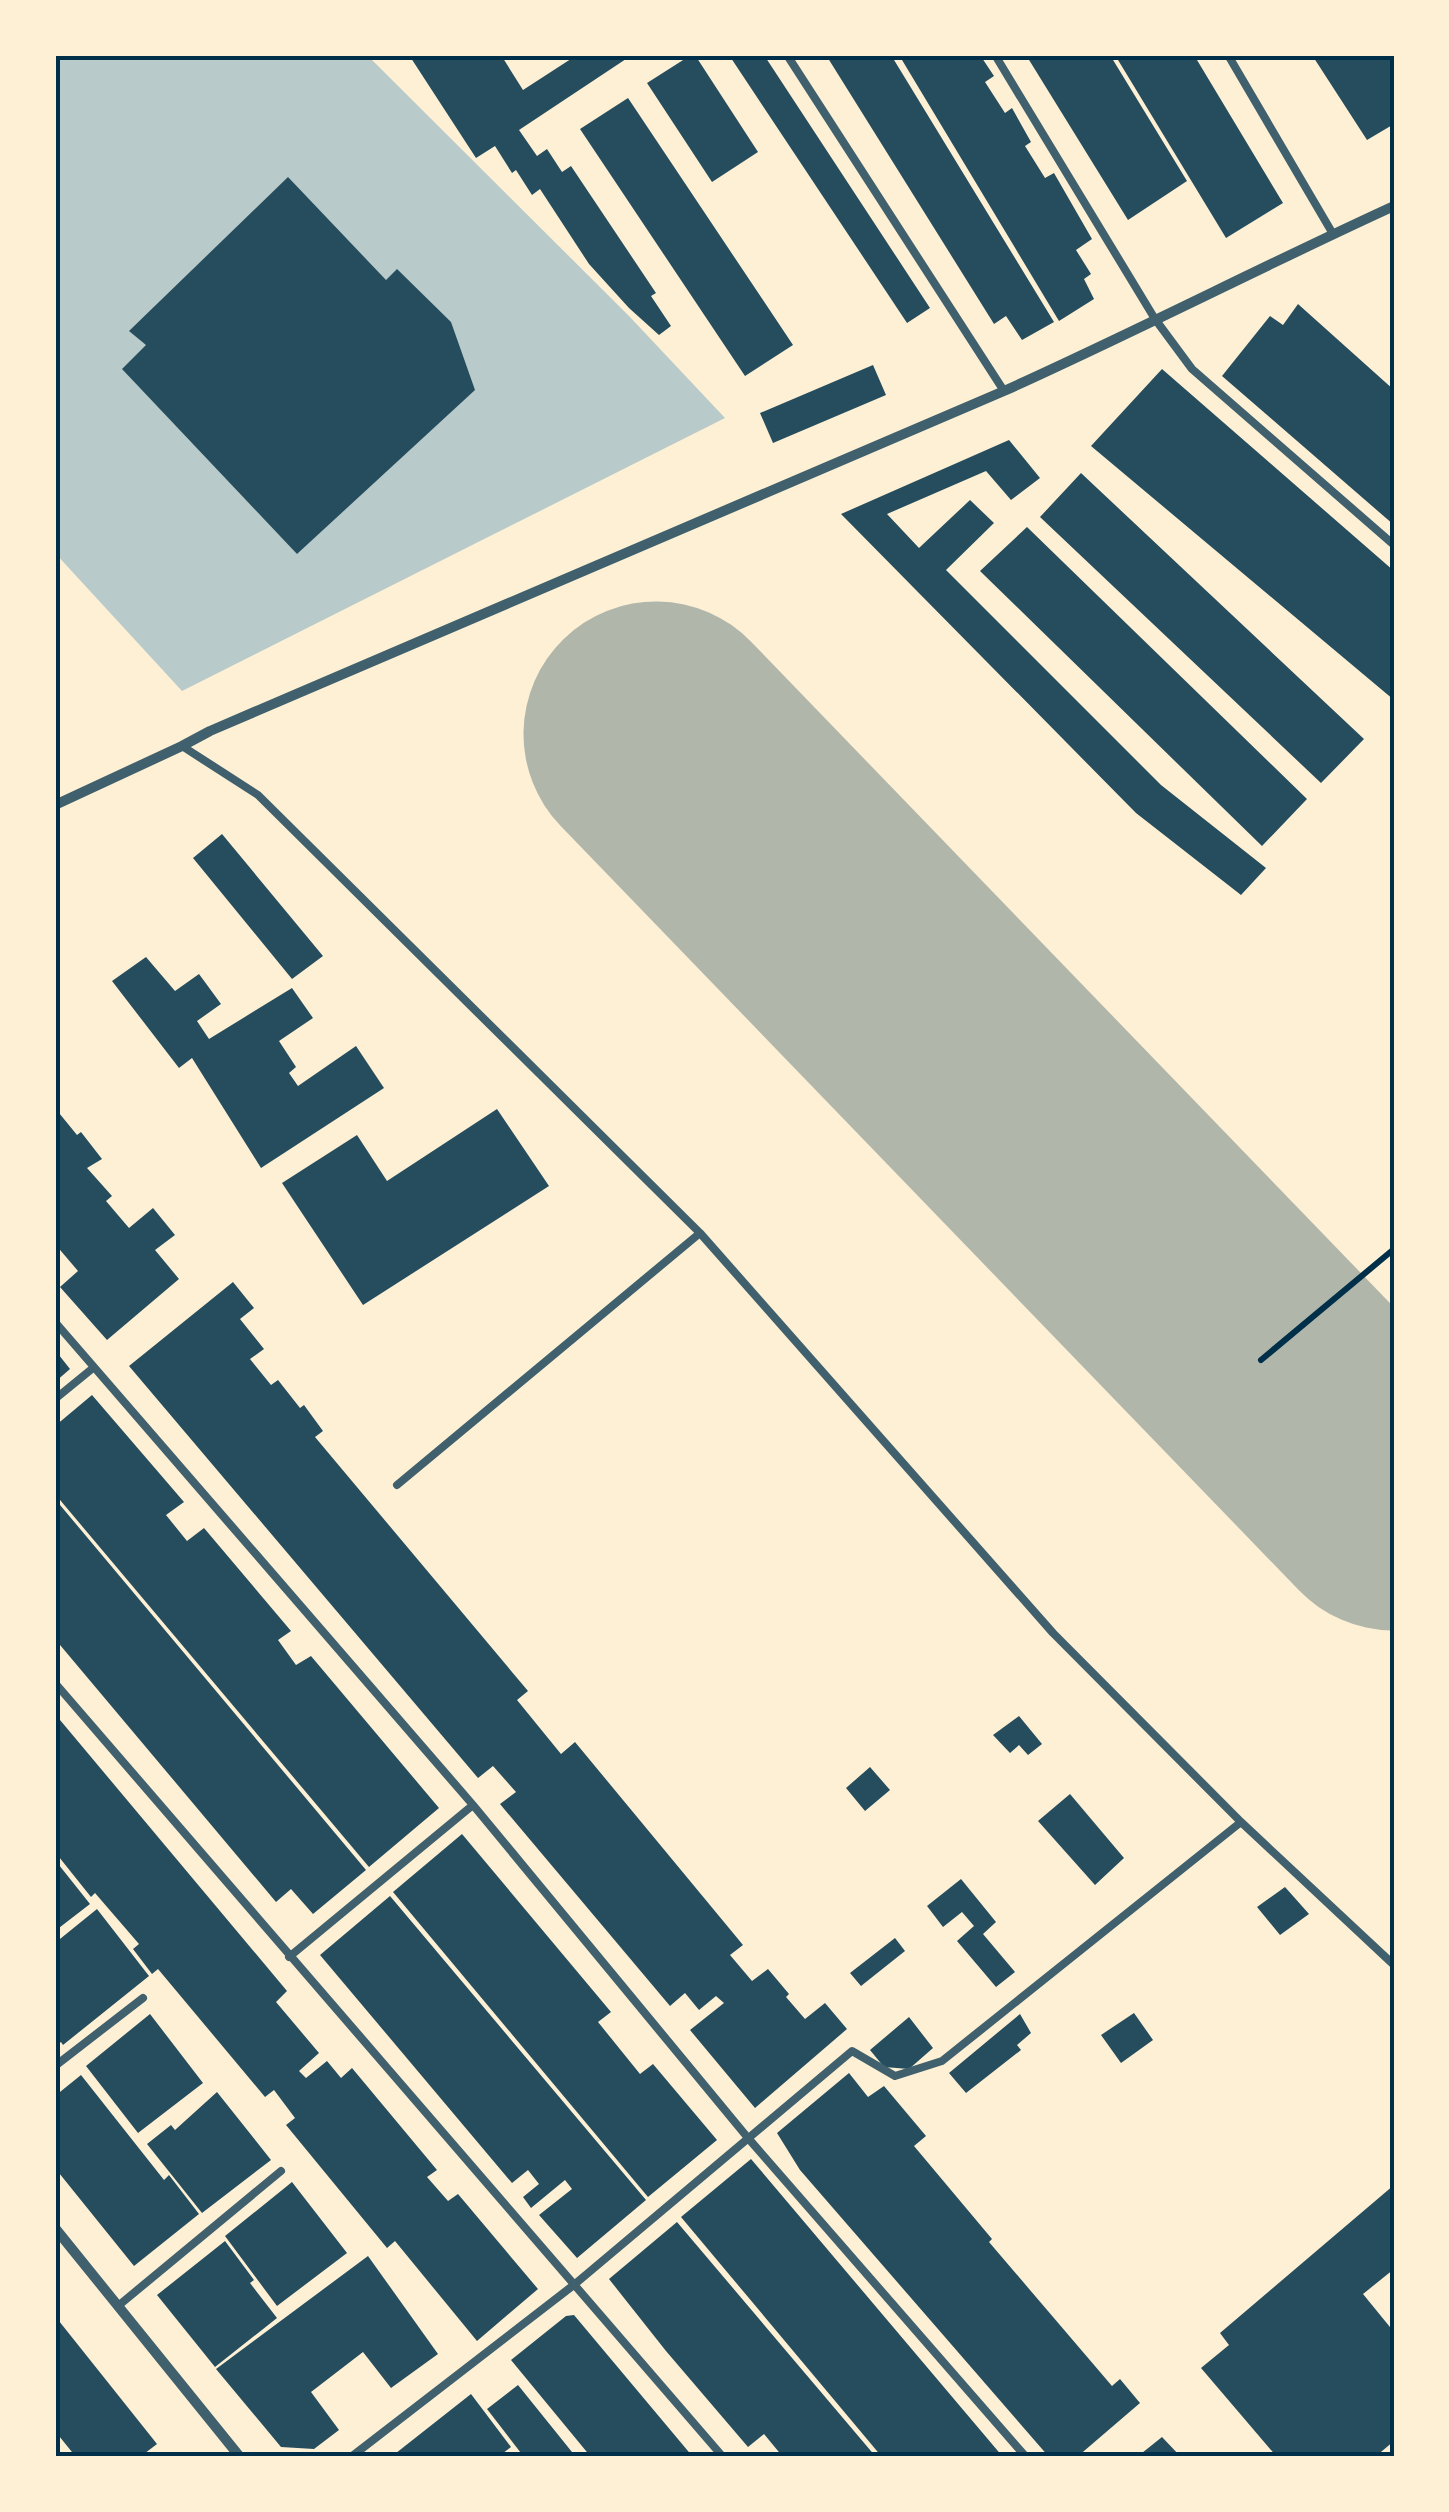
<svg xmlns="http://www.w3.org/2000/svg" width="1449" height="2512" font-family="Raleway,sans-serif">
  <style>
    .green { fill: #b9caca }
    .lines { fill: none; stroke-linecap: round; stroke-linejoin: round }
    .runway { stroke: #b1b6ab; stroke-width: 265 }
    .building { fill: #264d5e }
    .path { stroke: #003049; stroke-width: 6 }
    .service { stroke: #3f606c; stroke-width: 8 }
    .minor { stroke: #3f606c; stroke-width: 10 }
    .neatline { fill: none; stroke: #003049; stroke-width: 4 }
  </style>
  <rect width="100%" height="100%" fill="#fdf0d5"/>
  <path class="green" d="M 55,55 L 367,55 L 629,316 L 725,418 L 182,691 L 55,553 Z"/>
  <g class="lines">
    <path class="runway" d="M 656,734 L 1394,1498"/>
  </g>
  <path class="building" d="M 409,55 L 501,55 L 523,90 L 577,55 L 632,55 L 519,130 L 537,156 L 547,149 L 562,172 L 571,166 L 656,293 L 651,296 L 671,326 L 659,335 L 629,308 L 589,264 L 540,189 L 532,195 L 516,170 L 512,173 L 495,146 L 476,158 Z
    M 691,55 L 695,55 L 758,152 L 712,182 L 647,83 Z
    M 729,55 L 764,55 L 930,308 L 907,323 Z
    M 826,55 L 891,55 L 1054,322 L 1022,340 L 1006,316 L 994,324 Z
    M 899,55 L 980,55 L 994,76 L 985,82 L 1005,113 L 1012,108 L 1031,142 L 1025,146 L 1045,178 L 1054,173 L 1092,239 L 1076,250 L 1091,274 L 1084,279 L 1094,299 L 1059,321 Z
    M 1026,55 L 1110,55 L 1187,181 L 1128,220 Z
    M 1115,55 L 1194,55 L 1283,203 L 1226,238 Z
    M 1312,55 L 1394,55 L 1394,124 L 1367,140 Z
    M 628,98 L 793,345 L 745,376 L 580,129 Z
    M 288,177 L 386,280 L 397,269 L 451,322 L 475,390 L 297,554 L 122,369 L 146,345 L 129,331 Z
    M 1298,304 L 1394,390 L 1394,525 L 1222,376 L 1270,316 L 1283,325 Z
    M 873,365 L 886,395 L 773,443 L 760,413 Z
    M 1162,369 L 1394,571 L 1394,700 L 1091,446 Z
    M 1009,440 L 1040,478 L 1011,500 L 986,471 L 887,514 L 919,548 L 970,500 L 994,523 L 946,570 L 1161,785 L 1266,868 L 1241,895 L 1136,813 L 841,514 Z
    M 1081,473 L 1364,739 L 1321,783 L 1040,517 Z
    M 1027,527 L 1307,799 L 1262,846 L 980,571 Z
    M 222,834 L 323,956 L 292,979 L 193,858 Z
    M 146,957 L 175,991 L 199,974 L 221,1004 L 197,1021 L 209,1039 L 292,988 L 313,1018 L 279,1041 L 296,1067 L 289,1073 L 298,1086 L 356,1046 L 384,1088 L 261,1168 L 192,1058 L 179,1068 L 112,981 Z
    M 55,1108 L 77,1135 L 81,1132 L 102,1159 L 87,1168 L 112,1196 L 106,1201 L 129,1228 L 153,1208 L 175,1235 L 155,1250 L 179,1279 L 107,1340 L 60,1287 L 78,1271 L 55,1244 Z
    M 497,1109 L 549,1186 L 363,1305 L 282,1183 L 357,1135 L 387,1181 Z
    M 233,1282 L 254,1308 L 240,1319 L 264,1349 L 250,1359 L 271,1385 L 278,1380 L 300,1408 L 304,1405 L 323,1431 L 315,1437 L 528,1691 L 517,1700 L 561,1754 L 575,1742 L 743,1945 L 730,1955 L 752,1981 L 768,1969 L 789,1994 L 786,1997 L 805,2019 L 825,2003 L 847,2029 L 755,2108 L 690,2030 L 724,2003 L 716,1996 L 699,2010 L 685,1993 L 670,2006 L 500,1804 L 516,1792 L 493,1766 L 478,1778 L 129,1366 Z
    M 55,1350 L 70,1369 L 55,1382 Z
    M 92,1395 L 184,1502 L 166,1515 L 187,1541 L 204,1528 L 291,1631 L 278,1640 L 296,1665 L 311,1656 L 439,1808 L 369,1867 L 55,1494 L 55,1426 Z
    M 55,1499 L 366,1870 L 313,1914 L 291,1889 L 276,1902 L 55,1639 Z
    M 55,1714 L 287,1991 L 276,2002 L 319,2053 L 299,2071 L 306,2078 L 327,2061 L 341,2078 L 352,2068 L 437,2170 L 427,2177 L 448,2201 L 458,2194 L 538,2289 L 477,2341 L 395,2241 L 387,2248 L 286,2125 L 295,2118 L 274,2090 L 265,2097 L 158,1969 L 152,1974 L 133,1949 L 139,1944 L 95,1893 L 91,1897 L 55,1852 Z
    M 1019,1716 L 1042,1744 L 1028,1755 L 1019,1745 L 1010,1753 L 993,1735 Z
    M 870,1767 L 890,1790 L 865,1811 L 846,1788 Z
    M 1070,1794 L 1124,1858 L 1095,1885 L 1038,1821 Z
    M 462,1834 L 611,2012 L 598,2022 L 640,2074 L 653,2064 L 717,2140 L 648,2197 L 393,1892 Z
    M 55,1860 L 90,1904 L 55,1931 Z
    M 961,1879 L 996,1922 L 983,1934 L 1015,1972 L 996,1987 L 957,1941 L 974,1926 L 962,1912 L 943,1927 L 927,1906 Z
    M 1285,1887 L 1309,1914 L 1280,1935 L 1257,1907 Z
    M 390,1896 L 646,2200 L 577,2258 L 539,2215 L 572,2189 L 565,2180 L 531,2208 L 523,2197 L 539,2184 L 528,2170 L 512,2183 L 320,1955 Z
    M 97,1909 L 149,1976 L 63,2045 L 61,2042 L 55,2047 L 55,1943 Z
    M 895,1938 L 905,1951 L 861,1986 L 850,1973 Z
    M 1134,2013 L 1153,2040 L 1121,2063 L 1101,2035 Z
    M 150,2014 L 203,2083 L 138,2133 L 86,2066 Z
    M 1020,2014 L 1031,2033 L 1017,2045 L 1021,2050 L 966,2093 L 949,2073 Z
    M 909,2017 L 933,2048 L 909,2069 L 884,2067 L 870,2050 Z
    M 849,2073 L 868,2097 L 884,2086 L 926,2136 L 914,2146 L 992,2239 L 989,2242 L 1112,2386 L 1120,2379 L 1140,2403 L 1077,2457 L 1049,2457 L 800,2170 L 777,2133 Z
    M 81,2075 L 164,2180 L 169,2175 L 199,2214 L 134,2266 L 55,2168 L 55,2096 Z
    M 217,2092 L 271,2160 L 202,2213 L 147,2144 L 171,2125 L 175,2130 Z
    M 751,2159 L 1003,2457 L 882,2457 L 681,2217 Z
    M 292,2182 L 347,2253 L 277,2306 L 225,2236 Z
    M 1394,2185 L 1394,2269 L 1363,2294 L 1394,2332 L 1394,2441 L 1375,2457 L 1277,2457 L 1201,2368 L 1229,2345 L 1220,2333 Z
    M 677,2222 L 876,2457 L 783,2457 L 764,2434 L 748,2447 L 666,2351 L 609,2279 Z
    M 225,2241 L 254,2280 L 250,2283 L 277,2318 L 215,2367 L 157,2295 Z
    M 368,2256 L 438,2354 L 391,2388 L 363,2352 L 311,2392 L 339,2430 L 314,2449 L 281,2447 L 216,2369 Z
    M 574,2315 L 693,2457 L 591,2457 L 511,2360 L 566,2316 Z
    M 55,2316 L 157,2444 L 140,2457 L 76,2457 L 55,2431 Z
    M 518,2385 L 576,2457 L 524,2457 L 487,2409 Z
    M 471,2394 L 511,2447 L 498,2457 L 391,2457 Z
    M 1162,2437 L 1181,2457 L 1137,2457 Z"/>
  <g class="lines">
    <path class="path" d="M 1261,1360 L 1394,1249"/>
    <path class="service" d="M 787,55 L 1004,391
      M 995,55 L 1155,319 L 1192,369 L 1394,545
      M 1228,55 L 1333,234
      M 182,746 L 258,795 L 700,1233 L 1053,1633 L 1241,1822 L 1394,1965
      M 55,1322 L 473,1805 L 748,2138 L 1026,2457
      M 55,1399 L 93,1368
      M 397,1485 L 700,1233
      M 55,1683 C 276,1942 502,2198 723,2457
      M 289,1957 L 473,1805
      M 55,2066 L 143,1998
      M 118,2306 L 281,2171
      M 351,2457 L 575,2284 L 852,2051 L 895,2076 L 942,2061 L 1241,1822"/>
    <path class="minor" d="M 55,805 L 182,746 L 210,731 L 1004,391 C 1135,332 1263,266 1394,206
      M 55,2228 L 240,2457"/>
  </g>
  <rect width="1449" height="2512" fill="none" stroke="#fdf0d5" stroke-width="115"/>
  <rect x="58" y="58" width="1334" height="2396" class="neatline"/>
</svg>
